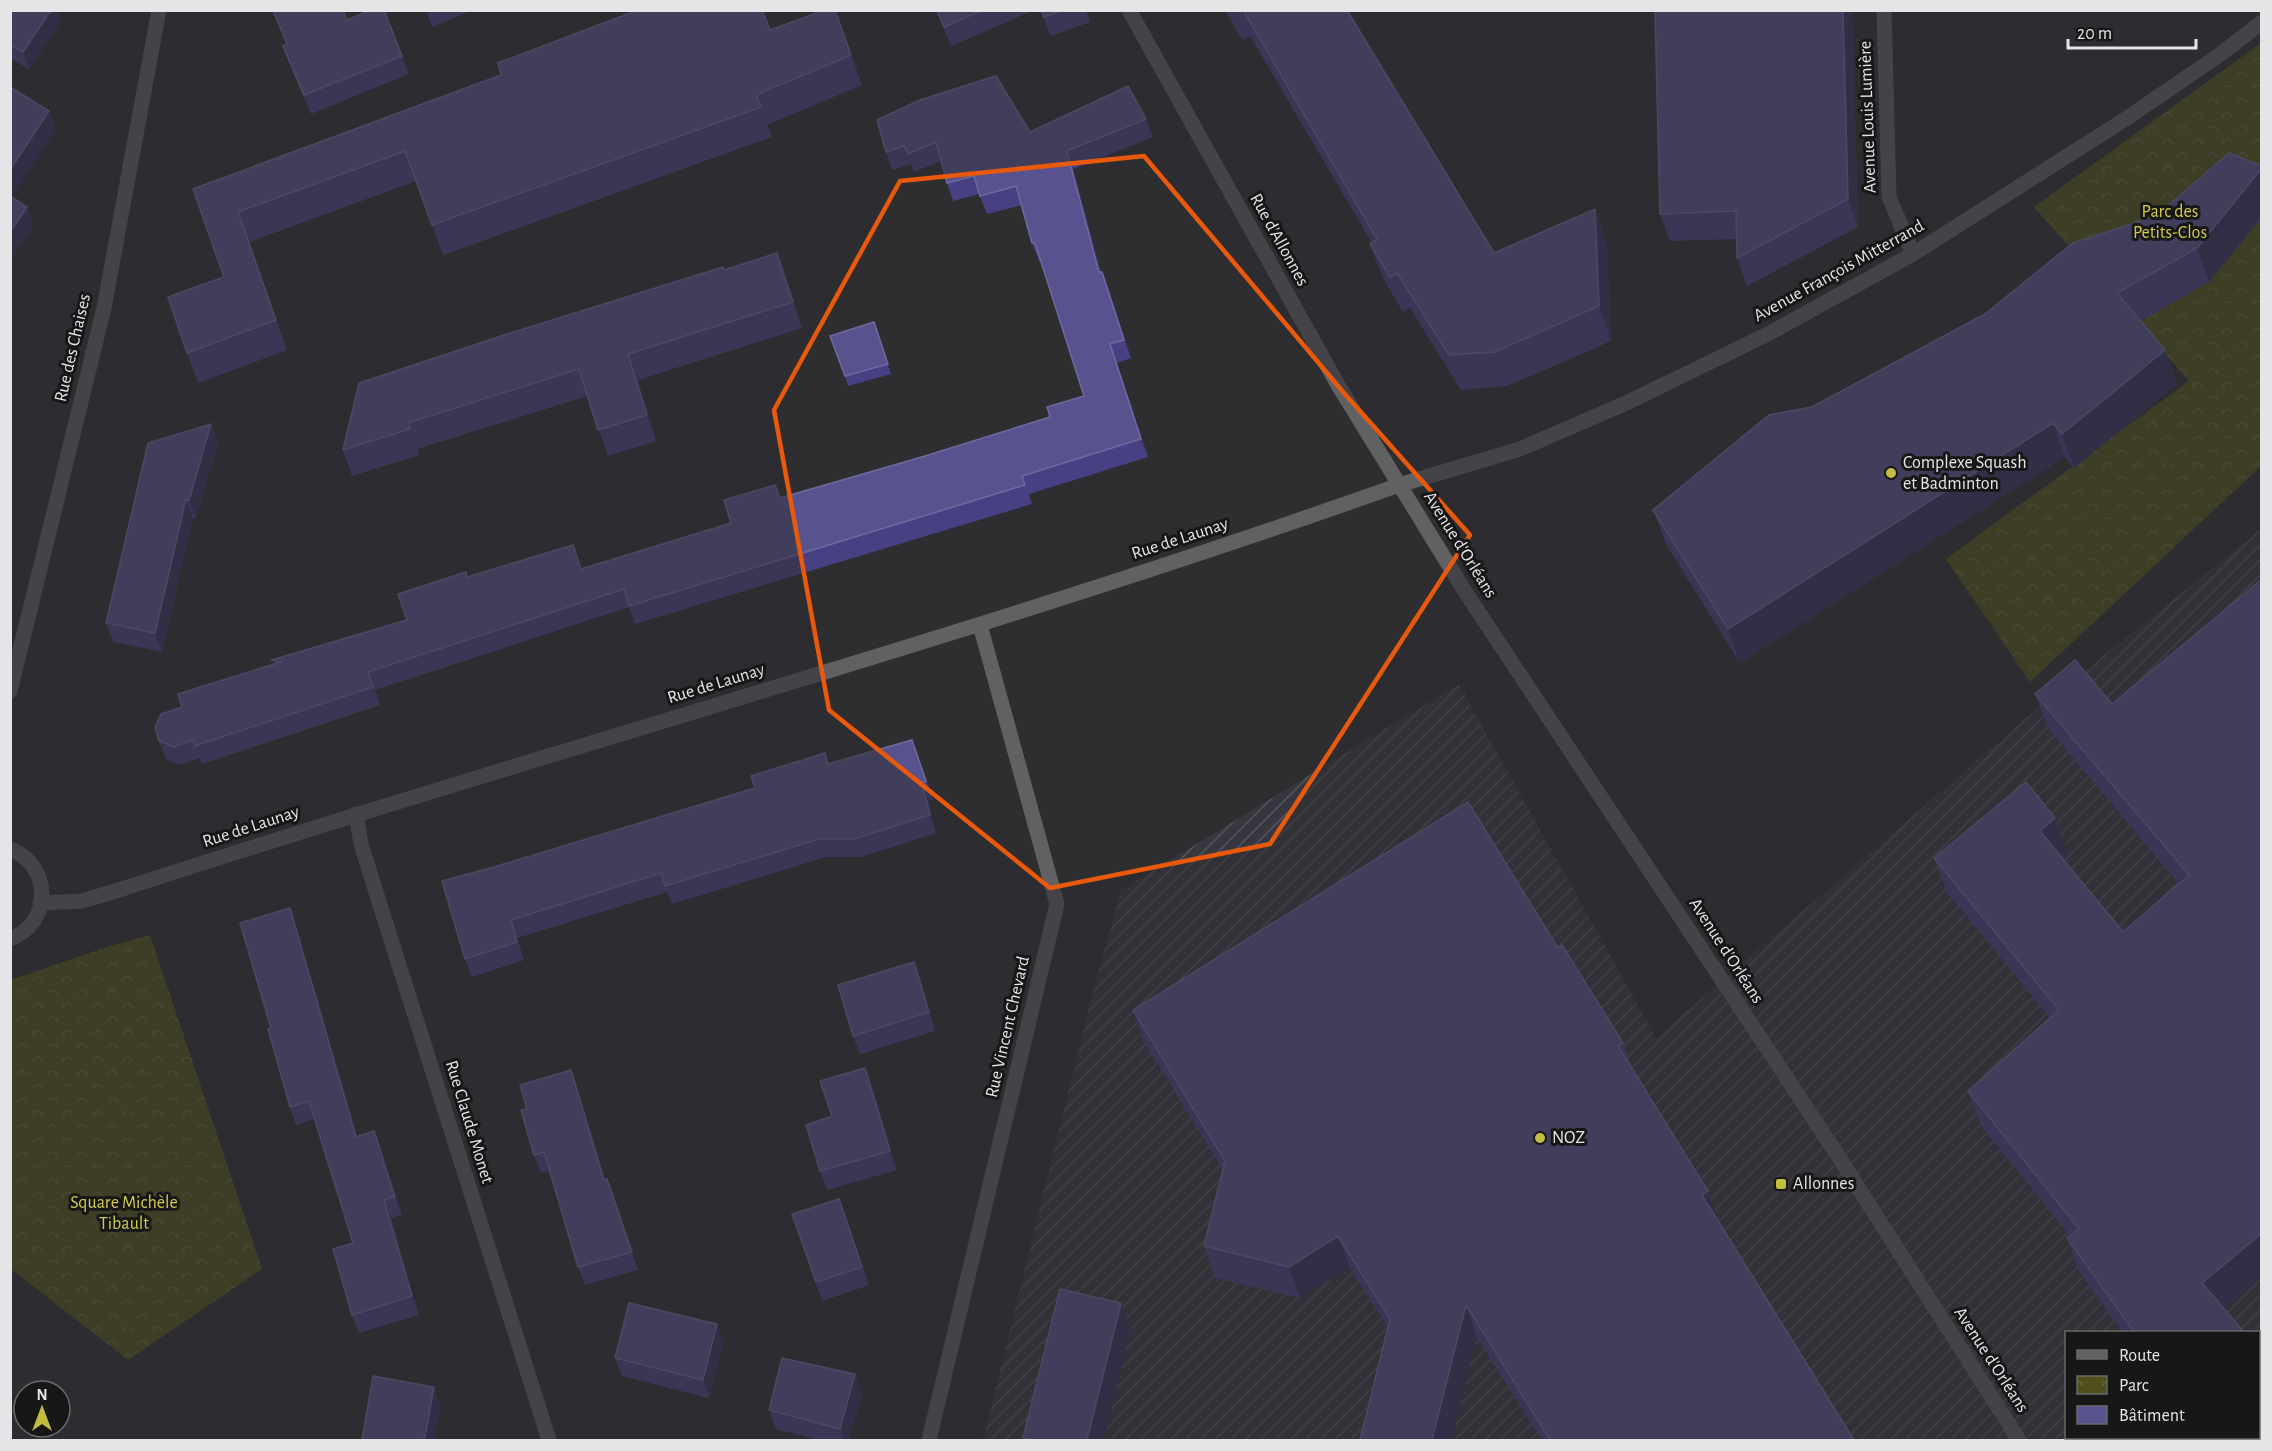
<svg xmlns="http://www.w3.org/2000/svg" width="2272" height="1451" font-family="'Alegreya Sans',sans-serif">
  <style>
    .industrial { fill: url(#industrial-furrows); fill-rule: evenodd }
    .park { fill: url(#park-crowns) }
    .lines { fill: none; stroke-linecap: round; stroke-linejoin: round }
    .street { stroke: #616164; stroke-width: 15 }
    .secondary { stroke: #616164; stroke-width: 15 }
    .wall { fill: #474184 }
    .shaded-wall { fill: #36325f }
    .building { fill: #58538f; stroke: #6e6a9d; stroke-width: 1.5 }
    .marked { fill: none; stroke: #e8590c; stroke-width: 4.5; stroke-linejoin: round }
    .poi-dot { fill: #c2bd3f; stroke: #171718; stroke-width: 2 }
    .labels { text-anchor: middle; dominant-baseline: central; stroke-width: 6; stroke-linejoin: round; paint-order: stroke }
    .street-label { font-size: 18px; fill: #e5e5e7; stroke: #171718 }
    .park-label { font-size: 18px; fill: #d2cc4b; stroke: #171718 }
    .poi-label { font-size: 18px; fill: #e5e5e7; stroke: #171718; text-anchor: start }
  </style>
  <defs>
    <pattern id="industrial-furrows" width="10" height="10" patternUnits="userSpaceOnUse" patternTransform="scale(1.5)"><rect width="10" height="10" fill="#37373f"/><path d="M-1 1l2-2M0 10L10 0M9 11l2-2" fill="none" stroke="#54545b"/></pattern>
    <pattern id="park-crowns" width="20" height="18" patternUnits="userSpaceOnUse" patternTransform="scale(1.5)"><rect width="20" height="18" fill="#52501a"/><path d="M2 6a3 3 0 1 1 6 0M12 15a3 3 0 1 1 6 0" fill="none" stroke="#6b693b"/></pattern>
  </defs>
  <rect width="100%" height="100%" fill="#2e2e31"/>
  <path class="industrial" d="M 2261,529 L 2261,1440 L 983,1440 L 1090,1003 L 1121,890 L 1459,684 L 1656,1038 L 2020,723 ZM 2066,1332 L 2258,1332 L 2258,1438 L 2066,1438 Z"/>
  <path class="park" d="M 2261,43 L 2261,466 L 2030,682 L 1946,559 L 2189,381 L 2034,207 Z
    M 150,935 L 262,1269 L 128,1360 L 11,1269 L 11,980 L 110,946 Z"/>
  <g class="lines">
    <path class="street" d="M 1884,10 L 1889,197 L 1913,254
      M 1399,485 L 1520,449 L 1624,404 L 1768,334 L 1913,254 L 2124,120 L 2218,56 L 2262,22
      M 356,814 L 361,844 L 375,889 L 549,1440"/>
    <path class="secondary" d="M 1129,10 L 1338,385 L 1466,593 L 1833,1148 L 2019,1440
      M 10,691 L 104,308 L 159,10
      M 10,849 C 52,865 53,923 10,939
      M 40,903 L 82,901 L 119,890 C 545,751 978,635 1399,485
      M 929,1440 L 1057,904 L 980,625"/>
  </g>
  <path class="wall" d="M 10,10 L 57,10 L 61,21 L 29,69 L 10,58 Z
    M 272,10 L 343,10 L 347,20 L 402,56 L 409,74 L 311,114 L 290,65 L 283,46 L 286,44 Z
    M 426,10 L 473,10 L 432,27 Z
    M 835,10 L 862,85 L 767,125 L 772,137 L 443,255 L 416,181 L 249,242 L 287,350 L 198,383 L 187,353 L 224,277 L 193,189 L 770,30 Z
    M 936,10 L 1034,10 L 951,46 Z
    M 1040,10 L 1086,10 L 1090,22 L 1051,36 Z
    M 1225,10 L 1347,10 L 1494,253 L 1595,209 L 1607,244 L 1611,341 L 1507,386 L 1461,390 L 1410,308 L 1403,312 L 1383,278 L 1370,244 L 1372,243 L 1250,36 L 1242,40 Z
    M 1655,10 L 1852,10 L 1858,227 L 1747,286 L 1737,258 L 1736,239 L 1670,241 L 1660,214 Z
    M 1146,119 L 1153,137 L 1073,169 L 1101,272 L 1109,290 L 1131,358 L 1117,363 L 1148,457 L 1029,494 L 1032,504 L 635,624 L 629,607 L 375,690 L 380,705 L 202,764 L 200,758 L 179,765 L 166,759 L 159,741 L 182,707 L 274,664 L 272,660 L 407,620 L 468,577 L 582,569 L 731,523 L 780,498 L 925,456 L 1050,417 L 1084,396 L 1041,261 L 1039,261 L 1032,243 L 1022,205 L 987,214 L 979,194 L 953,201 L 947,183 L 941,161 L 914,172 L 911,164 L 892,170 L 886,152 L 877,120 L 1030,132 Z
    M 2262,166 L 2262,217 L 2209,282 L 2140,321 L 2165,350 L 2177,384 L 2074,468 L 2065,457 L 1740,663 L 1666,544 L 1653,510 L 1812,407 L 1985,314 L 2156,216 Z
    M 724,270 L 786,279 L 802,328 L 638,380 L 656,441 L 608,456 L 587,396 L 417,449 L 419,455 L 352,476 L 343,450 Z
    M 874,322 L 891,374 L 848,386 L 845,376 Z
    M 211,424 L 218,443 L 196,519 L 193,518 L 162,652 L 113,642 L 106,623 Z
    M 2262,579 L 2224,1309 L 2244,1332 L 2122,1332 L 2080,1273 L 2067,1238 L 2070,1236 L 1981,1126 L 1968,1091 L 2050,1018 L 1947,892 L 1934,858 L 2055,818 L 2067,852 L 2061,857 L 2123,932 L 2179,884 L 2048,728 L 2035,694 L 2112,704 Z
    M 912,740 L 933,799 L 929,801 L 936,833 L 861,857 L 826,857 L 672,904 L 667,892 L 517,938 L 524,960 L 472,977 L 465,959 L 494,867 L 755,788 L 829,764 Z
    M 296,926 L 357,1136 L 374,1131 L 402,1215 L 391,1218 L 419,1315 L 359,1333 L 352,1315 L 353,1243 L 314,1119 L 296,1125 L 290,1107 L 271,1028 Z
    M 1558,948 L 1623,1043 L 1632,1068 L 1719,1223 L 1854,1440 L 1542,1440 L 1477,1337 L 1388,1328 L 1350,1268 L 1300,1298 L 1215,1278 L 1204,1246 L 1223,1170 L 1144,1042 L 1133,1010 Z
    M 921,981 L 935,1031 L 860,1054 L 853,1036 Z
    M 571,1070 L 577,1088 L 605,1179 L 607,1179 L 638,1270 L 585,1285 L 578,1267 L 550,1170 L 541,1173 L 534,1155 L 527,1109 Z
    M 872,1086 L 897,1170 L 827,1190 L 820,1171 L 832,1116 Z
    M 839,1199 L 869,1285 L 822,1301 L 792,1214 Z
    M 717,1324 L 724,1343 L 709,1398 L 622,1376 L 615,1358 Z
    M 2259,1350 L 2262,1354 L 2262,1425 L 2259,1422 Z
    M 434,1387 L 440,1406 L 434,1440 L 362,1440 Z
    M 862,1393 L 849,1440 L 820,1440 L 776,1429 L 769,1410 Z"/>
  <path class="shaded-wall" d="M 51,10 L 57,10 L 61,21 L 29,69 L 23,52 Z
    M 1843,10 L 1852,10 L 1858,227 L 1848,199 Z
    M 49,111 L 56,130 L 10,199 L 10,170 Z
    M 1067,151 L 1073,169 L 1106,290 L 1099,272 Z
    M 2262,168 L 2262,217 L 2209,282 L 2197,248 Z
    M 27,207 L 34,226 L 10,261 L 10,232 Z
    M 1595,209 L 1607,244 L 1611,341 L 1599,306 Z
    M 777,253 L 786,279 L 802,328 L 793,302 Z
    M 1102,272 L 1109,290 L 1131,358 L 1124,340 Z
    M 1110,344 L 1117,363 L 1148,457 L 1141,439 Z
    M 2165,350 L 2177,384 L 2074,468 L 2062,434 Z
    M 628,354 L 638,380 L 656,441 L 647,415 Z
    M 2053,423 L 2065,457 L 1740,663 L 1728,629 Z
    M 211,424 L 218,443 L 196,519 L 189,500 Z
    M 186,499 L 193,518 L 162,652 L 155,633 Z
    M 922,783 L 929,801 L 936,833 L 930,815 Z
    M 2055,818 L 2067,852 L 2052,865 L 2040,831 Z
    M 290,908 L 296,926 L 363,1155 L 356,1137 Z
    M 914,962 L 921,981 L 935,1031 L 929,1012 Z
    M 865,1068 L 872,1086 L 897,1170 L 890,1151 Z
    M 571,1070 L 577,1088 L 610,1198 L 604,1180 Z
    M 374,1131 L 381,1150 L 402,1215 L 395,1197 Z
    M 1708,1191 L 1720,1223 L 1713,1227 L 1702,1195 Z
    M 384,1200 L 391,1218 L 419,1315 L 412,1296 Z
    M 2262,1233 L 2262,1278 L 2214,1317 L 2202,1283 Z
    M 1338,1236 L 1350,1268 L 1300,1298 L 1289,1267 Z
    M 1121,1303 L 1131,1330 L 1104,1440 L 1087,1440 Z
    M 1466,1305 L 1477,1337 L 1452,1440 L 1432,1440 Z
    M 717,1324 L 724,1343 L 709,1398 L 703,1380 Z
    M 855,1374 L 862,1393 L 849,1440 L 845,1440 L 840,1429 Z
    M 434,1387 L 440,1406 L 434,1440 L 426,1440 L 425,1437 Z
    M 2262,1392 L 2262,1418 L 2259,1409 L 2259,1394 Z"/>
  <path class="building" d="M 10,10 L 51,10 L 23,52 L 10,45 Z
    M 273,10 L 343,10 L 347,20 L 371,10 L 384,10 L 402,56 L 304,95 L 283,46 L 287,44 Z
    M 638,10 L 762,10 L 770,30 L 825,10 L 835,10 L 851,55 L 756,95 L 761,107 L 432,225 L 405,151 L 238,212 L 276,320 L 187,353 L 168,297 L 224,277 L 193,189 L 501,75 L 498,63 Z
    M 937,10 L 983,10 L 944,27 Z
    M 1041,10 L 1063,10 L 1044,17 Z
    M 1243,10 L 1347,10 L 1494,253 L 1595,209 L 1599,306 L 1495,352 L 1449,355 L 1397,273 L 1390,277 L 1370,244 L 1377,239 Z
    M 1655,10 L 1843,10 L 1848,199 L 1737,258 L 1736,211 L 1660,214 Z
    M 996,76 L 1030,132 L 1128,86 L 1146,119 L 1067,151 L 1099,272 L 1102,272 L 1124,340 L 1110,344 L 1141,439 L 1022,476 L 1025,485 L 629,606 L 624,589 L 368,672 L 373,687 L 195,746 L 193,740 L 173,747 L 159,741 L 155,727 L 161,714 L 182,707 L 178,694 L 281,662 L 272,660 L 407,620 L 398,594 L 466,572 L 467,577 L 573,545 L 581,569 L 731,523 L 724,500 L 775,485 L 780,498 L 925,456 L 1050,417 L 1047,407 L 1084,396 L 1035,243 L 1032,243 L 1016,186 L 980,196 L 974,176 L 947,183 L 936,142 L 908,154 L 904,146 L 886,152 L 877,120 L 920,100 Z
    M 10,87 L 49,111 L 10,170 Z
    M 2229,153 L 2262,166 L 2262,168 L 2197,248 L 2117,293 L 2165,350 L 2062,434 L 2053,423 L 1728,629 L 1653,510 L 1769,415 L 1812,407 L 1985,314 L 2073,243 L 2156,216 Z
    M 10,196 L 27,207 L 10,232 Z
    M 777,253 L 793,302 L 628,354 L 647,415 L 598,430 L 579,369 L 408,423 L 410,429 L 343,450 L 359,383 L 507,334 L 723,267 L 724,270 Z
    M 874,322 L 888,364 L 845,376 L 830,336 Z
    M 211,424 L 189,500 L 186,499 L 155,633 L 106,623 L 148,443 Z
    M 2262,579 L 2262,1233 L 2202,1283 L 2244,1332 L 2146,1332 L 2144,1330 L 2142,1332 L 2134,1332 L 2067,1238 L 2079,1229 L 1968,1091 L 2059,1010 L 1934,858 L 2026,782 L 2055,818 L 2040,831 L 2123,932 L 2189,875 L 2035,694 L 2075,660 L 2112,704 Z
    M 912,740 L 926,781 L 922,783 L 930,815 L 854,839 L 819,839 L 665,886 L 661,873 L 511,920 L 517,942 L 465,959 L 442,881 L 494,867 L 755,788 L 751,776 L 825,753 L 828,764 Z
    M 1468,802 L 1558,948 L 1562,945 L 1623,1043 L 1618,1046 L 1708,1191 L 1702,1195 L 1854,1440 L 1550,1440 L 1466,1305 L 1432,1440 L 1360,1440 L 1390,1319 L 1338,1236 L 1289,1267 L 1204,1246 L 1225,1161 L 1133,1010 Z
    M 290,908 L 356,1137 L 374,1131 L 395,1197 L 384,1200 L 412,1296 L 352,1315 L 333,1249 L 353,1243 L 309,1101 L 290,1107 L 268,1029 L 271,1028 L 240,923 Z
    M 914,962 L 929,1012 L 853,1036 L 838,985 Z
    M 865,1068 L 890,1151 L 820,1171 L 806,1125 L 832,1116 L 820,1081 Z
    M 571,1070 L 604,1180 L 607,1179 L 632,1252 L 578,1267 L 544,1152 L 534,1155 L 521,1110 L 527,1109 L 520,1085 Z
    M 839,1199 L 862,1267 L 816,1282 L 792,1214 Z
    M 1060,1289 L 1121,1303 L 1087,1440 L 1034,1440 L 1023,1438 Z
    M 629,1303 L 717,1324 L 703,1380 L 615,1358 Z
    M 2259,1350 L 2262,1354 L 2262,1392 L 2259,1394 Z
    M 782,1358 L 855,1374 L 840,1429 L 769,1410 Z
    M 373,1376 L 434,1387 L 425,1437 L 421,1437 L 420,1440 L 362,1440 Z"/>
  <path d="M0 0H2272V1451H0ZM 1144,156 L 1344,393 L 1470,535 L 1270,844 L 1050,888 L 829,710 L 774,410 L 900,181 Z" fill="#2e2e31" fill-opacity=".55" fill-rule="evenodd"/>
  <path class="marked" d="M 1144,156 L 1344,393 L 1470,535 L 1270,844 L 1050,888 L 829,710 L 774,410 L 900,181 Z"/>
  <g class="poi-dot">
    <circle cx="1891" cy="473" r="6"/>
    <circle cx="1540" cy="1138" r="6"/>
    <rect x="1775" y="1178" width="12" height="12" rx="3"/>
  </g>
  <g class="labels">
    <g class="street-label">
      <text transform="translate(1868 117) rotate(-92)">Avenue Louis Lumière</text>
      <text transform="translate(1279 240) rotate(61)">Rue d'Allonnes</text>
      <text transform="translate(1839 271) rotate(-29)">Avenue François Mitterrand</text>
      <text transform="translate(73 348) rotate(-77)">Rue des Chaises</text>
      <text transform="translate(1180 539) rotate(-18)">Rue de Launay</text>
      <text transform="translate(1460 545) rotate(58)">Avenue d'Orléans</text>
      <text transform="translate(716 684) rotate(-17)">Rue de Launay</text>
      <text transform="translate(251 827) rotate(-18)">Rue de Launay</text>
      <text transform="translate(1726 951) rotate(57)">Avenue d'Orléans</text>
      <text transform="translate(1008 1027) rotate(-77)">Rue Vincent Chevard</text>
      <text transform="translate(469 1122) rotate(73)">Rue Claude Monet</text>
      <text transform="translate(1991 1360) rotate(57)">Avenue d'Orléans</text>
    </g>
    <g class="park-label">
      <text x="2170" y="212">Parc des<tspan x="2170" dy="21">Petits-Clos</tspan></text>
      <text x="124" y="1203">Square Michèle<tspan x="124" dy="21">Tibault</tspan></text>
    </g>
    <g class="poi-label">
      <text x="1903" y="463">Complexe Squash<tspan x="1903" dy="21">et Badminton</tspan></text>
      <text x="1552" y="1138">NOZ</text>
      <text x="1793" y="1184">Allonnes</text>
    </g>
  </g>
  <rect width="2272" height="1451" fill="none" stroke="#e5e5e7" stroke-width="24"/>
  <rect x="2065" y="1331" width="195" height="108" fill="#171718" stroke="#69696b" stroke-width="1.5"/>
  <rect x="2077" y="1350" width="30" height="9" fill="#616164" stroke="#69696b" stroke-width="1.5"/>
  <text x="2119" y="1361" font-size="18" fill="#e5e5e7">Route</text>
  <rect x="2077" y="1376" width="30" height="18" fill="url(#park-crowns)" stroke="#69696b" stroke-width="1.5"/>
  <text x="2119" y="1391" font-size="18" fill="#e5e5e7">Parc</text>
  <rect x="2077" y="1406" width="30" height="18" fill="#58538f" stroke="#69696b" stroke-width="1.5"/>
  <text x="2119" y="1421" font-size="18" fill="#e5e5e7">Bâtiment</text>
  <g transform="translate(42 1409)"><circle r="28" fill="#171718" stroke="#69696b" stroke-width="1.5"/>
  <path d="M0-4.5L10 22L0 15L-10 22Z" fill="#c2bd3f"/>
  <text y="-9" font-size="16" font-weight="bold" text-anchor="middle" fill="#e5e5e7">N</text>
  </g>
  <path d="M2068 39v9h128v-9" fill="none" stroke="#e5e5e7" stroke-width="3"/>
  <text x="2077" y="39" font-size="18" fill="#e5e5e7" stroke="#171718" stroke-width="4.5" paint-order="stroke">20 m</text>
</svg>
